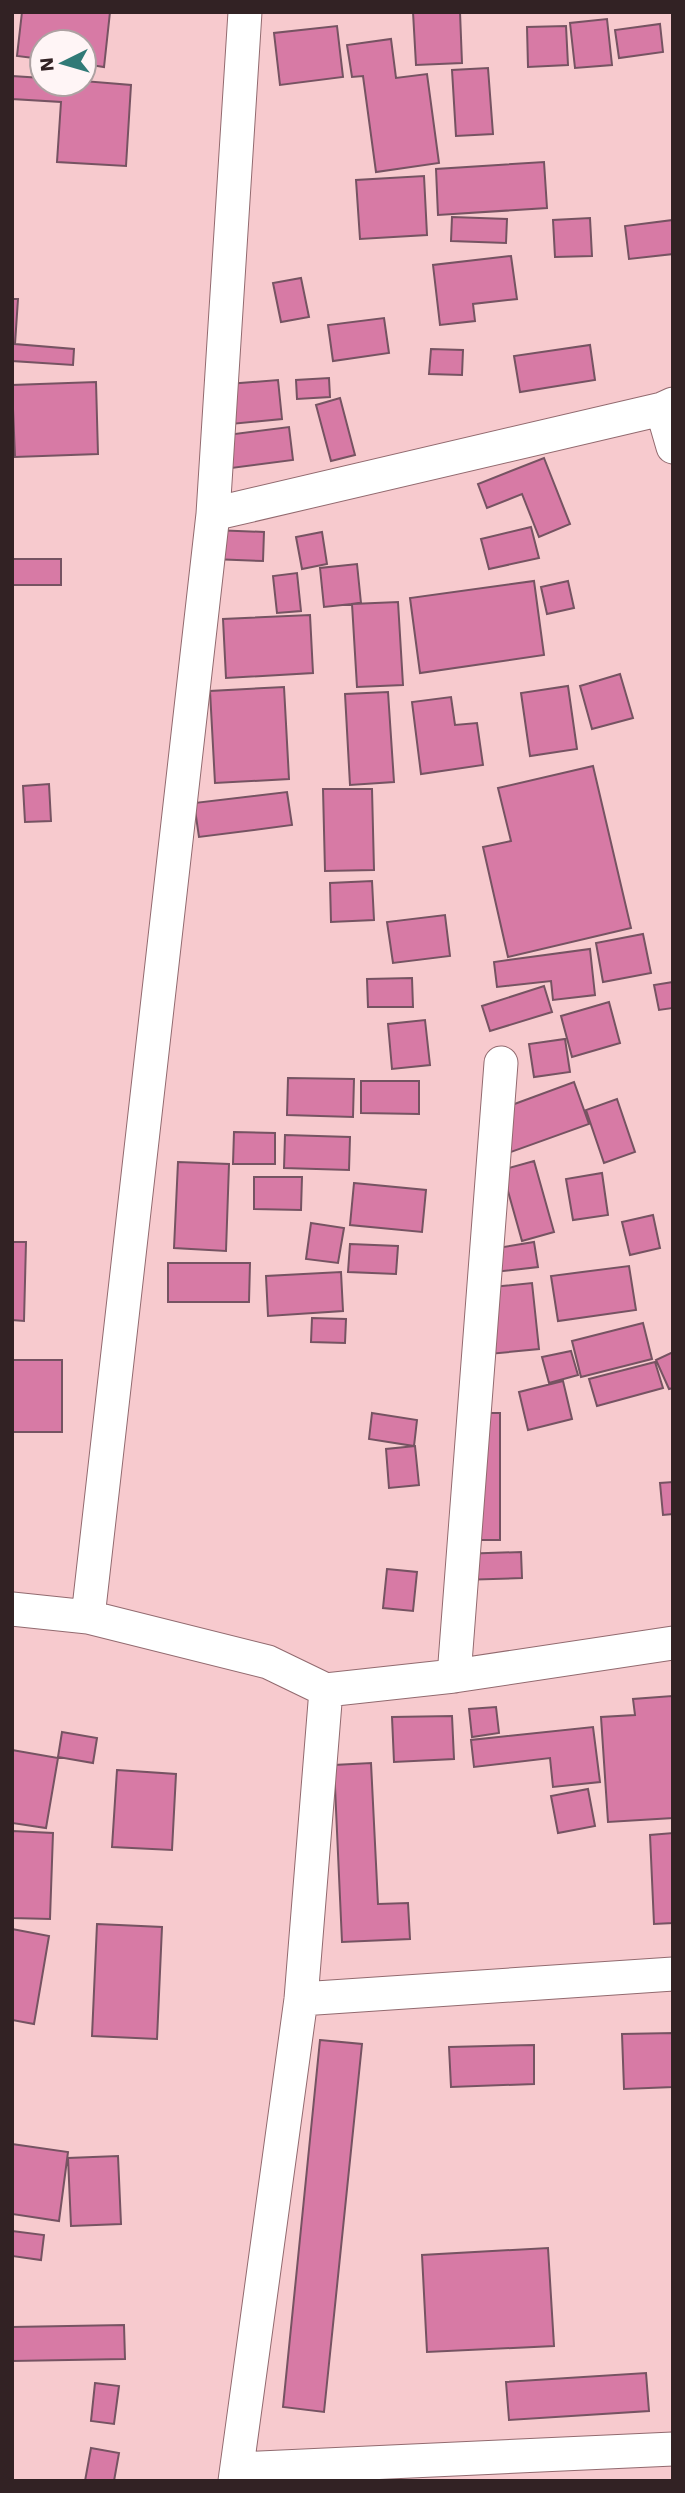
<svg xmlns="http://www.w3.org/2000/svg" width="685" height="2493" font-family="'Work Sans',sans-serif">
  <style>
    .building { fill: #d77aa5; stroke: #765362; stroke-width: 2 }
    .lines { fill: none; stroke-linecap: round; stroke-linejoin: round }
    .street-casing { stroke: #926a6f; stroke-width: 35 }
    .street { stroke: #fff; stroke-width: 33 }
  </style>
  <rect width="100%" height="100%" fill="#f7cace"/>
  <path class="building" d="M 22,12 L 110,12 L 104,67 L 84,64 L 84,42 L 42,42 L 42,59 L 17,56 Z
    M 413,12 L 460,12 L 462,63 L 416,65 Z
    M 607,19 L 612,65 L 575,68 L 570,23 Z
    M 660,24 L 663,52 L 619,58 L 615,30 Z
    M 337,26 L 343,77 L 280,85 L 274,33 Z
    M 566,26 L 568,65 L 528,67 L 527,27 Z
    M 391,39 L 396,78 L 427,74 L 439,163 L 376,172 L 363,76 L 352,77 L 347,45 Z
    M 488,68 L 493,134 L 456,136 L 452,70 Z
    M 12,76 L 42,78 L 42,84 L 84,84 L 84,81 L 131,85 L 126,166 L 57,162 L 61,102 L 12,99 Z
    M 544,162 L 547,208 L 438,215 L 436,169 Z
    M 424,176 L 427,235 L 360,239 L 356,180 Z
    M 452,217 L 507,219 L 506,243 L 451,241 Z
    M 590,218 L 592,256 L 555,257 L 553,220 Z
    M 673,220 L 673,254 L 629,259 L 625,226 Z
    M 511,256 L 517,299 L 473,304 L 475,321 L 440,325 L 433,265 Z
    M 301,278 L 309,317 L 281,322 L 273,283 Z
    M 12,299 L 18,299 L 15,344 L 74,349 L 73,365 L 12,361 Z
    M 384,318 L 389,353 L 333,361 L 328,325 Z
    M 590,345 L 595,380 L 520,392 L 514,356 Z
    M 431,349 L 463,350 L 462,375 L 429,374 Z
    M 329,378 L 330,397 L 297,399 L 296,380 Z
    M 278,380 L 282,419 L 231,424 L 228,384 Z
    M 96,382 L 98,454 L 15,457 L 12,385 Z
    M 340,398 L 355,455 L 331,461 L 316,405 Z
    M 289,427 L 293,460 L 224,469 L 219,436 Z
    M 544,458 L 570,524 L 539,537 L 522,494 L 487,508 L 478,484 Z
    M 531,527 L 539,558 L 489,569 L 481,539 Z
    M 213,530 L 264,532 L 263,561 L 212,559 Z
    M 322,532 L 327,564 L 302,569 L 296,537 Z
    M 12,559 L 61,559 L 61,585 L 12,585 Z
    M 357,564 L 361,603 L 324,607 L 320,568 Z
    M 297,573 L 301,611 L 277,613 L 273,576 Z
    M 534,581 L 544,655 L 420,673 L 410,598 Z
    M 568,581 L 574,608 L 547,614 L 541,587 Z
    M 398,602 L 403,685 L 357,687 L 352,604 Z
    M 310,615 L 313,673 L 226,678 L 223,619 Z
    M 620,674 L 633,718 L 592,729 L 580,686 Z
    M 568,686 L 577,749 L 530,756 L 521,693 Z
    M 284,687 L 289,779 L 215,783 L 210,691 Z
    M 388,692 L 394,782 L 350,785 L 345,694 Z
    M 451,697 L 455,725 L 477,723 L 483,765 L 421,774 L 412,702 Z
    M 593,766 L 631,928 L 508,957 L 483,847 L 511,841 L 498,788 Z
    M 49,784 L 51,821 L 25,822 L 23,786 Z
    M 323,789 L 372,789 L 374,870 L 325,871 Z
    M 287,792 L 292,825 L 199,837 L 194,803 Z
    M 372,881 L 374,920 L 331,922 L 330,883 Z
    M 445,915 L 450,956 L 393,963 L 387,922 Z
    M 643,934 L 651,973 L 603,982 L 596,943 Z
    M 590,949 L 595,995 L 553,1000 L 551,981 L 497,987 L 494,962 Z
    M 412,978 L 413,1007 L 368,1007 L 367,979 Z
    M 673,982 L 673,1008 L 659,1010 L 654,985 Z
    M 544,986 L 552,1012 L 490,1031 L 482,1006 Z
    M 609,1002 L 620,1043 L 572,1057 L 561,1016 Z
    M 425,1020 L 430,1065 L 392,1069 L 388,1024 Z
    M 565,1039 L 570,1072 L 534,1077 L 529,1044 Z
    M 288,1078 L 354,1079 L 353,1117 L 287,1115 Z
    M 361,1081 L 419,1081 L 419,1114 L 361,1113 Z
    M 574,1082 L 589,1124 L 497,1157 L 482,1116 Z
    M 617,1099 L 635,1152 L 604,1163 L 586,1110 Z
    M 234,1132 L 275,1133 L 275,1164 L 233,1164 Z
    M 285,1135 L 350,1137 L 349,1170 L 284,1168 Z
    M 534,1161 L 554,1232 L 522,1241 L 502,1170 Z
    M 178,1162 L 229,1164 L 226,1251 L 174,1248 Z
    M 602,1173 L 608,1215 L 573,1220 L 566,1179 Z
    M 254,1177 L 302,1177 L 301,1210 L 254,1209 Z
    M 354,1183 L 426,1190 L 422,1232 L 350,1225 Z
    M 653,1215 L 660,1248 L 630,1255 L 622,1222 Z
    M 311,1223 L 344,1228 L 338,1263 L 306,1259 Z
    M 12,1242 L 26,1242 L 24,1321 L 12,1320 Z
    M 534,1242 L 538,1267 L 494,1272 L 491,1249 Z
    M 350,1244 L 398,1246 L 396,1274 L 348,1272 Z
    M 168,1263 L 250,1263 L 249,1302 L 168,1302 Z
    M 629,1266 L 636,1310 L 558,1321 L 551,1276 Z
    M 341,1272 L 343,1311 L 268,1316 L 266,1276 Z
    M 532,1283 L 539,1349 L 489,1354 L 482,1288 Z
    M 312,1318 L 346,1319 L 345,1343 L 311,1342 Z
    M 643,1323 L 652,1359 L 581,1377 L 572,1341 Z
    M 571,1351 L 578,1375 L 549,1383 L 542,1357 Z
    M 673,1352 L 673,1388 L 669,1389 L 656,1360 Z
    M 12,1360 L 62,1360 L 62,1432 L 12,1432 Z
    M 655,1362 L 663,1388 L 597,1406 L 589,1379 Z
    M 563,1381 L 572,1419 L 528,1430 L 519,1392 Z
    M 372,1413 L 417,1420 L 414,1446 L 369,1439 Z
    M 463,1413 L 500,1413 L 500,1540 L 464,1540 Z
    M 415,1446 L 419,1485 L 389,1488 L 386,1449 Z
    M 673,1482 L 673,1514 L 663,1515 L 660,1483 Z
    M 521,1552 L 522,1578 L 460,1580 L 459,1554 Z
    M 387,1569 L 417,1572 L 413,1611 L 383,1608 Z
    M 672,1696 L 673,1818 L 608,1822 L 601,1717 L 635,1715 L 633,1699 Z
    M 496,1707 L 499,1733 L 472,1737 L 469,1709 Z
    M 452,1716 L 454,1759 L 394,1762 L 392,1717 Z
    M 593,1727 L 600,1782 L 553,1787 L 550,1758 L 474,1767 L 471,1740 Z
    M 62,1732 L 97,1738 L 93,1763 L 58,1757 Z
    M 12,1750 L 58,1758 L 46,1828 L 12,1823 Z
    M 371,1763 L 378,1904 L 408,1903 L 410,1939 L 342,1942 L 334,1765 Z
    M 117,1770 L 176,1774 L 172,1850 L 112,1847 Z
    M 588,1789 L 595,1826 L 558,1833 L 551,1796 Z
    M 12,1831 L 53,1833 L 50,1919 L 12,1918 Z
    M 673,1833 L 673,1923 L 654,1924 L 650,1835 Z
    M 97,1924 L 162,1927 L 157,2039 L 92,2036 Z
    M 12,1929 L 49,1936 L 34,2024 L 12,2020 Z
    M 673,2033 L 673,2087 L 624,2089 L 622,2034 Z
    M 320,2040 L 362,2044 L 324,2412 L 283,2407 Z
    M 534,2045 L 534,2084 L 451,2087 L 449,2047 Z
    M 12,2144 L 68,2152 L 59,2221 L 12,2214 Z
    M 118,2156 L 121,2224 L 71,2226 L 68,2158 Z
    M 12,2231 L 44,2235 L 41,2260 L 12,2256 Z
    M 548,2248 L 554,2346 L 427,2352 L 422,2255 Z
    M 124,2325 L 125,2359 L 12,2361 L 12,2327 Z
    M 646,2373 L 649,2411 L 509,2420 L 506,2382 Z
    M 95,2383 L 119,2386 L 114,2424 L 91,2421 Z
    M 91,2448 L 119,2453 L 114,2481 L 85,2481 Z"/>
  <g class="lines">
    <g class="street-casing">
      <path id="street" d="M 662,409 L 673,447
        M 213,514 L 662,409 L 673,404
        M 12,1609 L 88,1617 L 268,1662 L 326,1690 L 454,1676 L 673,1643
        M 88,1617 L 213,514 L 245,12
        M 454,1676 L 501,1063
        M 301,1999 L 673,1974
        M 237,2469 L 673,2449
        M 235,2481 L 301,1999 L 326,1690"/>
    </g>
    <use href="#street" class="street"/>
  </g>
  <rect width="685" height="2493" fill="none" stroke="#322224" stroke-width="28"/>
  <g transform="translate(63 63) rotate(265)"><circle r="33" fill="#fff5f6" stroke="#ada1a2" stroke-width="2"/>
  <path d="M0-5L12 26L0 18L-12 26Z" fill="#317a77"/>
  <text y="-10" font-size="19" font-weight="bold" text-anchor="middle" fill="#322224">N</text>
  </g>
</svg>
